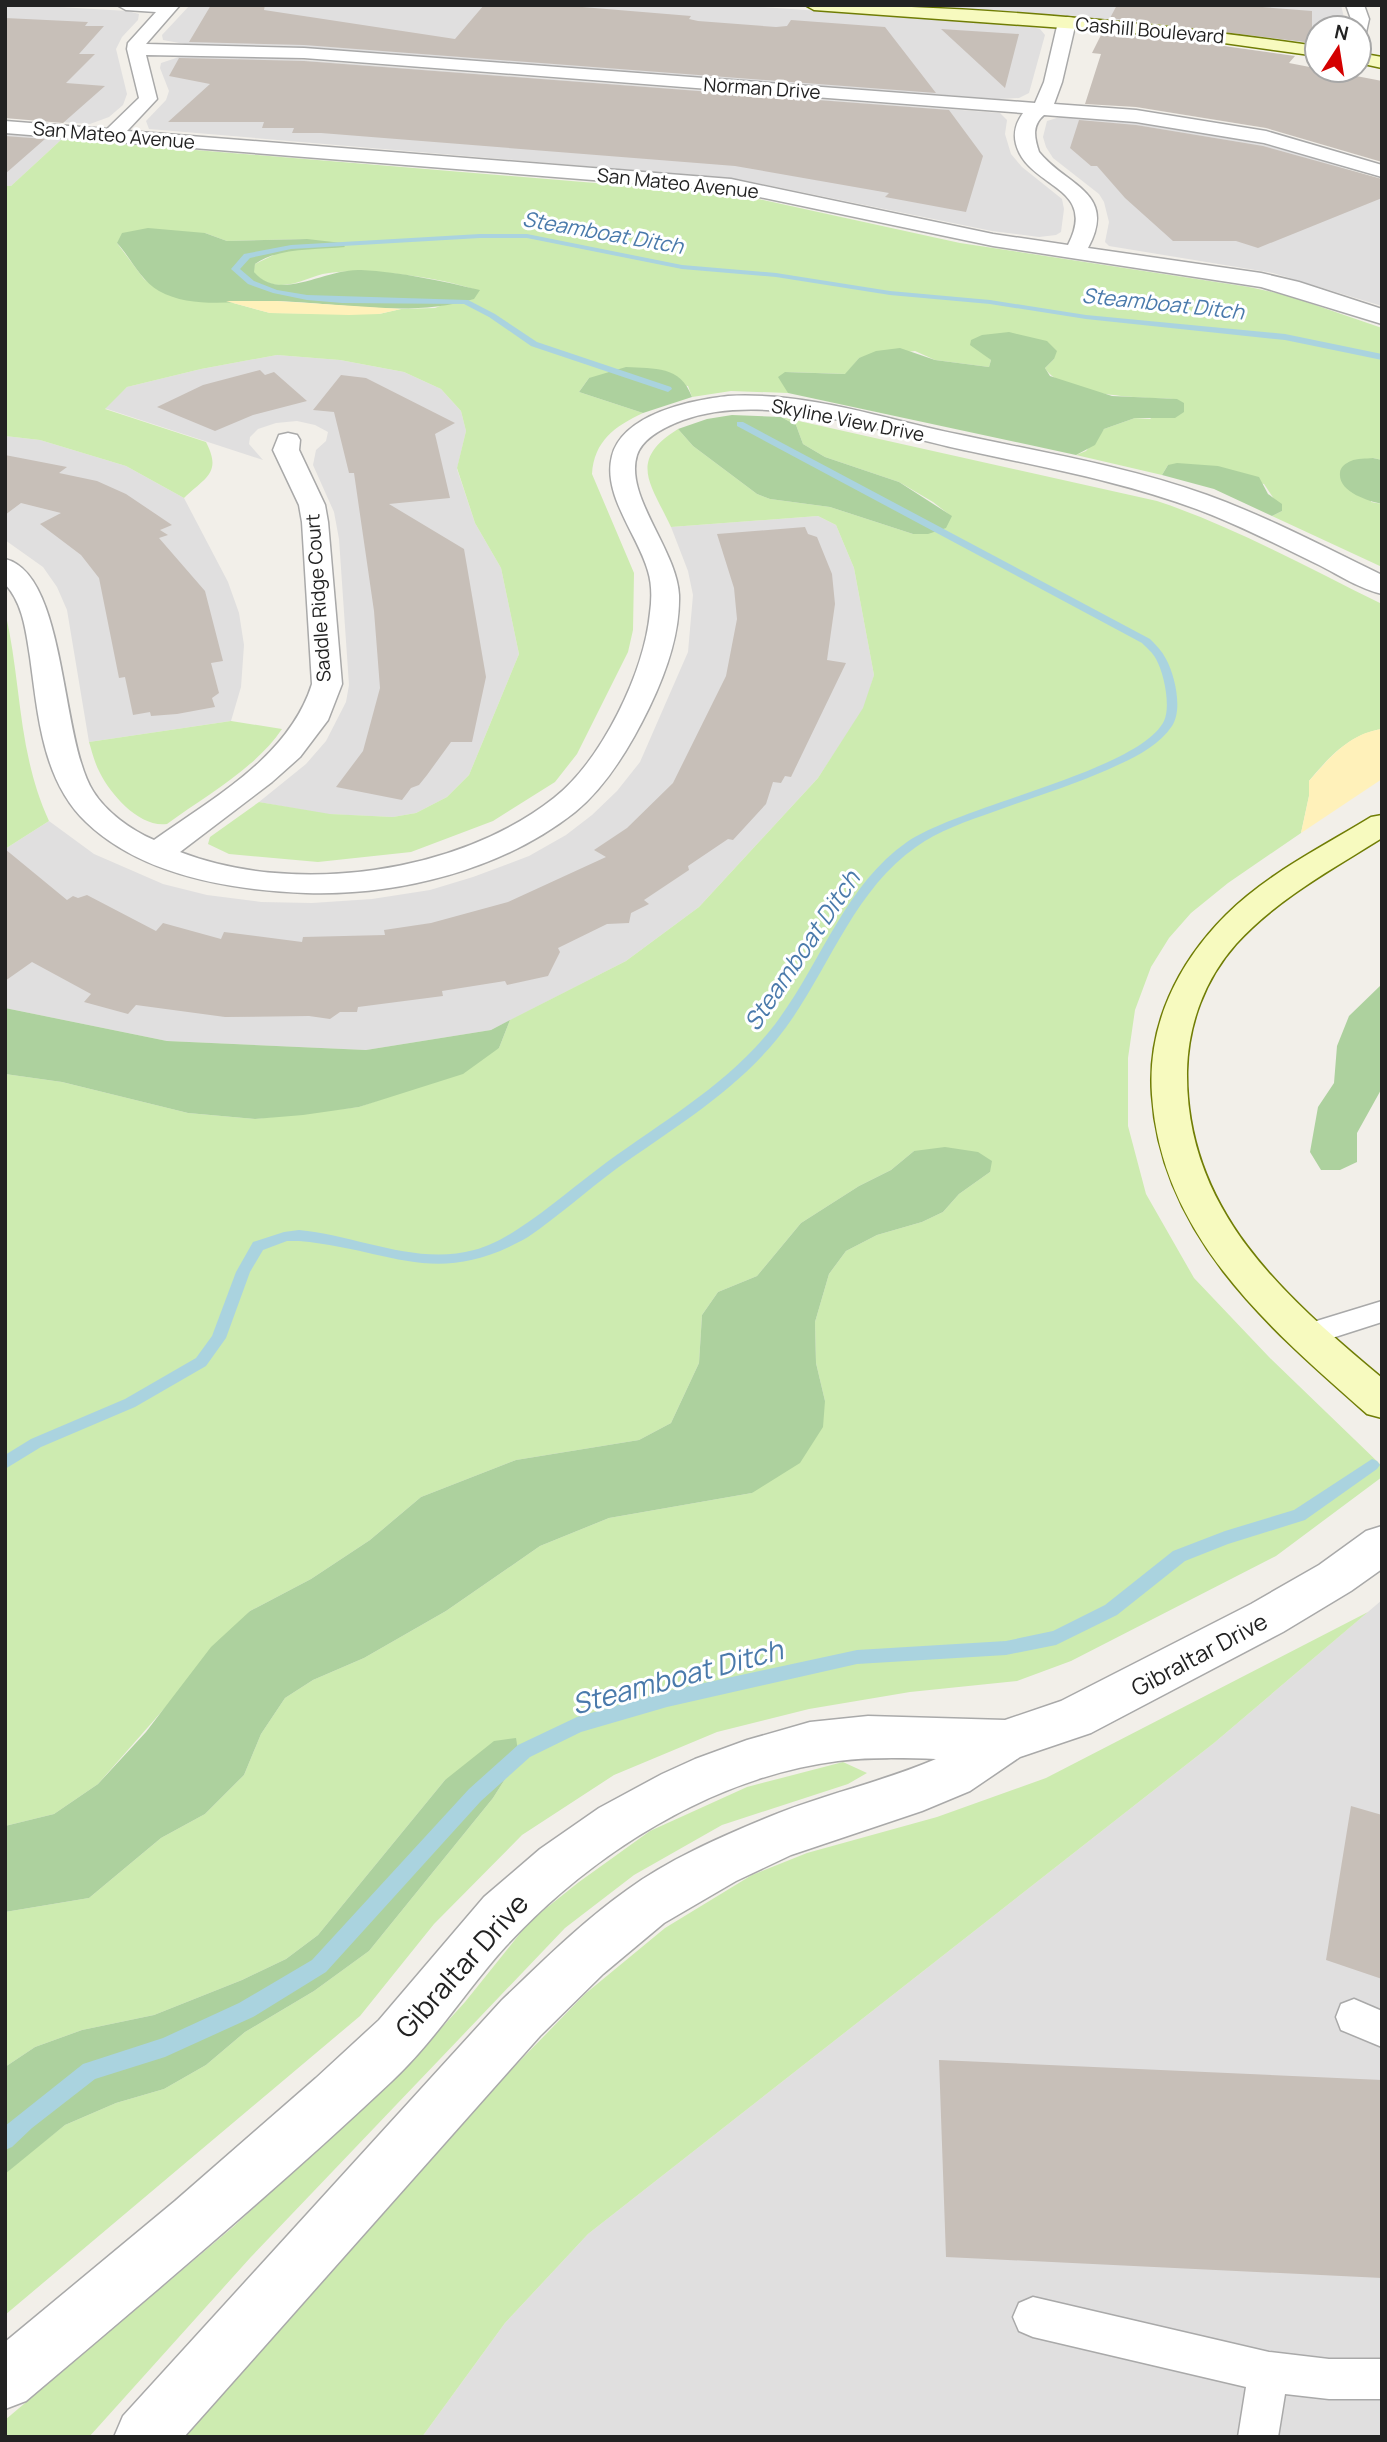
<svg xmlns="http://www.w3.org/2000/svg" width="1387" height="2442" font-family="Manrope,sans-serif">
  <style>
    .residential { fill: #e0dfdf }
    .grass { fill: #cdebb0; fill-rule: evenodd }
    .forest { fill: #add19e }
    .sand { fill: #fff1ba }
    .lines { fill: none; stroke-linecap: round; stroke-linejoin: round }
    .stream { fill: #aad3df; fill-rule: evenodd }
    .building { fill: #c7bfb8 }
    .lane-casing { stroke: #a9a9a9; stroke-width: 3 }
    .street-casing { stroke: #a9a9a9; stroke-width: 3 }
    .secondary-casing { stroke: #707d05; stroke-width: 3 }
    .lane { fill: #fff; fill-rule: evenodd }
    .street { fill: #fff; fill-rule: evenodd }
    .secondary { fill: #f7fabf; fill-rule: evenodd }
    .labels { text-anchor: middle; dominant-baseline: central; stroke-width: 6; stroke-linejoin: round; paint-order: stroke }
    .far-street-label { font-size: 19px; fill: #222; stroke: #fff }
    .far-water-label { font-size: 21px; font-style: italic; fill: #4a7aab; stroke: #fff }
    .street-label { font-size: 23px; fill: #222; stroke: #fff }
    .water-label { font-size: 24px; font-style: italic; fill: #4a7aab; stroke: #fff }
    .near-water-label { font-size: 28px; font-style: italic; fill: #4a7aab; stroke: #fff }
    .near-street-label { font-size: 28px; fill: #222; stroke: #fff }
  </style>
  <rect width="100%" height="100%" fill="#f2efe9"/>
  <path class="residential" d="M 25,5 L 128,11 L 139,14 L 138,20 L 122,37 L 116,49 L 127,94 L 123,105 L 109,117 L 90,124 L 5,118 L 5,6 Z
    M 190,5 L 731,5 L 1024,25 L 1040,29 L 1045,35 L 1029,93 L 1019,98 L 999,99 L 290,46 L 185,44 L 163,40 L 162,35 Z
    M 902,5 L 1341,5 L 1346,26 L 1317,28 L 1317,44 L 1188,26 Z
    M 179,57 L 278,58 L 1000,113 L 1007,120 L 1005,134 L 1011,154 L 1022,167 L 1062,199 L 1064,209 L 1061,232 L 1056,235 L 1039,237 L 992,231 L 737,179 L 149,129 L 146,121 L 166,100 L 169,91 L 160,68 L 161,63 Z
    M 1060,117 L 1119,121 L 1197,131 L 1284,149 L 1382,180 L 1382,306 L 1273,273 L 1109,246 L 1105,242 L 1109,222 L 1104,202 L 1099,194 L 1053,158 L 1046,147 L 1043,137 L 1047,121 Z
    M 5,134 L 62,139 L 10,187 L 5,186 Z
    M 277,355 L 340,360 L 404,372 L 441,389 L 461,411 L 466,431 L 457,469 L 475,523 L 501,568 L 519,654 L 469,775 L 447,797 L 416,813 L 393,817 L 325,814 L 259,802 L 306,764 L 326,741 L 346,702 L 349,685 L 339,539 L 334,512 L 313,465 L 316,450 L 326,441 L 328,432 L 315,425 L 297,421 L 276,423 L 258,429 L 250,437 L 249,444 L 263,460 L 104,408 L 127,387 L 201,369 Z
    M 5,436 L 40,440 L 126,466 L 184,498 L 228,582 L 239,613 L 244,645 L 241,687 L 231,721 L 89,742 L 67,610 L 57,587 L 43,567 L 5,540 Z
    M 818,516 L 836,525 L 854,568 L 874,675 L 864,708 L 818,778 L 699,907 L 626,961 L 491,1030 L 366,1050 L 167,1041 L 5,1008 L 5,849 L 49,821 L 94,854 L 163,884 L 207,895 L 261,902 L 312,903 L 372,899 L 430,890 L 473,877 L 529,856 L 566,835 L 592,815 L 617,791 L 640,762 L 688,652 L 693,595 L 688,571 L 671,527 Z
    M 1382,1600 L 1382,2437 L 422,2437 L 505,2323 L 588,2234 L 1214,1743 Z"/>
  <path class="grass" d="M 62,139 L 740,195 L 960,243 L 1249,287 L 1286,295 L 1382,328 L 1382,460 L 1373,458 L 1371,502 L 1382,504 L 1382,567 L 1272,516 L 1282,511 L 1264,484 L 1168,465 L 1162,475 L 1076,455 L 1086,451 L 1104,429 L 1135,418 L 1150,419 L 1177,399 C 1146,398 1062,397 1045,368 L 1054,359 L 984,354 L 991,360 L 989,367 L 935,360 L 915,351 L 859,358 L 846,374 L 785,372 L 788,393 L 731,391 L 692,397 L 688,386 L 589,378 L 579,392 L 643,413 C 615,426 594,441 592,474 L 634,573 L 633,630 L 628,652 L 577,754 L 555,782 L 493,821 L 411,852 L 318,862 L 229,854 L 208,844 L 210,837 L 259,802 L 330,814 L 393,817 L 416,813 L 447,797 L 469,775 L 519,654 L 501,568 L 475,523 L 457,468 L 466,431 L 461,411 L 441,389 L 404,372 L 340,360 L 277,355 L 201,369 L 127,387 L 105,409 L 206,442 C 222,473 206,477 184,498 L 126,466 L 40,440 L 5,436 L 5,186 L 11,186 ZM 205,233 L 227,241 L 307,239 L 255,264 L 253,272 C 261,281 269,285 281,285 C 299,285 312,275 329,273 C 371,268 439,277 479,291 L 435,308 L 401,309 L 379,314 L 270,313 L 226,301 L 160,291 L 144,279 L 117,243 Z
    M 781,417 L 1157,501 C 1235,527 1308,568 1382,604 L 1382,729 C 1350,734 1329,757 1309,781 L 1309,796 L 1301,833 L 1228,883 L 1191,913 L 1169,938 L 1151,967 L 1135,1010 L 1128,1058 L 1128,1126 L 1146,1194 L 1194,1278 L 1269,1357 L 1382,1466 L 1382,1477 L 1276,1556 L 1071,1661 L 1017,1681 L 910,1692 L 809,1709 L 717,1732 L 614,1775 L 522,1835 L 434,1924 L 360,2016 L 5,2315 L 5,2174 L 13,2166 L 65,2125 L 116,2103 L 164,2089 L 206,2065 L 245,2032 L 314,1991 L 369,1951 L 493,1798 L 519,1757 L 445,1780 L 318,1935 L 286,1959 L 242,1980 L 154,2015 L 82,2030 L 35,2047 L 5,2067 L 5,1912 L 89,1898 L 161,1838 L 205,1814 L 244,1775 L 261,1734 L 285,1698 L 313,1680 L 364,1658 L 446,1611 L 540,1546 L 609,1518 L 752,1493 L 825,1401 L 816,1363 L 815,1322 L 829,1274 L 846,1251 L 877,1235 L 922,1222 L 943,1212 L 959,1194 L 990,1172 L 914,1151 L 891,1170 L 859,1186 L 801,1223 L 757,1276 L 718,1292 L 702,1315 L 699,1363 L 671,1423 L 639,1440 L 516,1460 L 421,1497 L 370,1540 L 311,1579 L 250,1611 L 98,1784 L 54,1814 L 5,1826 L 5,1074 L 62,1082 L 188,1113 L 255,1119 L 359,1107 L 407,1090 L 499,1048 L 510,1020 L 626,961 L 699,907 L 818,778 L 863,708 L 874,675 L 854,568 L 836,525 L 818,516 L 671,527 C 651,484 627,461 678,429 L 693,446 L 757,494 L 770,499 L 830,507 L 913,534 L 951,516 L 933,502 L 899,482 L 825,457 L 803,444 L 796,425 Z
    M 5,611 C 22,684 17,751 49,821 L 5,849 Z
    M 231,721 L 282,729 C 255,769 205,796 167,824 C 140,828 111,795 100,773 C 95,764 92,752 89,742 Z
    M 1368,1612 L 1214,1743 L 588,2234 L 505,2323 L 422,2437 L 184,2437 L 474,2108 L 585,1994 L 665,1928 L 752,1875 L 807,1853 L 937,1817 L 1046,1778 Z
    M 843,1762 L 867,1773 L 848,1784 L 722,1825 L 634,1875 L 565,1928 L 250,2258 L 89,2437 L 5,2437 L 5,2420 L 233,2227 L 405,2068 L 465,2002 L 530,1921 L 579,1882 L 650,1831 L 747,1787 Z"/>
  <path class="forest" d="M 148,228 L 205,233 L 227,241 L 307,239 L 342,243 L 345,247 C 317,250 279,247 255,264 L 254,272 C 280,303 325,268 361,270 C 401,272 442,281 480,290 L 474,299 C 408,318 343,303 276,301 C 239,300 193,310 159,291 C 140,280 131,258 117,243 L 122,233 Z
    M 1009,332 L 1047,341 L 1057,351 L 1054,359 L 1045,368 L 1050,376 L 1112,396 L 1177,399 L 1184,403 L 1184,412 L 1175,418 L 1135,418 L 1104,429 L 1095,445 L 1076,455 L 788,393 L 778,377 L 785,372 L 845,374 L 859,358 L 876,351 L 900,348 L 935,360 L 989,367 L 991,360 L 970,345 L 971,340 L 982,335 Z
    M 626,367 C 655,369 680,365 692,397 L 643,413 L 579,392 L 589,378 Z
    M 732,415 L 781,417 L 796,425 L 803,444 L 825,457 L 899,482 L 952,516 L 946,528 L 928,534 L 913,534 L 830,507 L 770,499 L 757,494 L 693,446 L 678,429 L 707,419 Z
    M 1373,458 L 1382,460 L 1382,504 C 1368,501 1338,492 1340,473 C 1340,467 1346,463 1351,461 C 1357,458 1366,459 1373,458 Z
    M 1177,463 L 1218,466 L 1259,477 L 1268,494 L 1282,504 L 1282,511 L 1272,516 L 1214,489 L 1162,475 L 1168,465 Z
    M 1382,984 L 1382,1088 L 1357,1133 L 1357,1162 L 1340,1170 L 1321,1170 L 1310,1152 L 1318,1107 L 1334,1083 L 1337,1046 L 1349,1016 Z
    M 5,1008 L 167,1041 L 366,1050 L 491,1030 L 510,1020 L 499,1048 L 463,1074 L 359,1107 L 303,1115 L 255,1119 L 188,1113 L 62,1082 L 5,1074 Z
    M 945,1147 L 978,1152 L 992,1161 L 990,1172 L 959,1194 L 943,1212 L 922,1222 L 877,1235 L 846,1251 L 829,1274 L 815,1322 L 816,1363 L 825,1401 L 823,1427 L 800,1463 L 752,1493 L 609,1518 L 540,1546 L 446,1611 L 364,1658 L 313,1680 L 285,1698 L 261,1734 L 244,1775 L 205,1814 L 161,1838 L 89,1898 L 5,1912 L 5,1826 L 54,1814 L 98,1784 L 146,1732 L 211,1647 L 250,1611 L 311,1579 L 370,1540 L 421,1497 L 516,1460 L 639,1440 L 671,1423 L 699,1363 L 702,1315 L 718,1292 L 757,1276 L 801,1223 L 859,1186 L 891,1170 L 914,1151 Z
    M 516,1738 L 519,1757 L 493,1798 L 369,1951 L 314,1991 L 245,2032 L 206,2065 L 164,2089 L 116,2103 L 65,2125 L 5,2174 L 5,2067 L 35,2047 L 82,2030 L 154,2015 L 242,1980 L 286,1959 L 318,1935 L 445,1780 L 494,1741 Z"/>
  <path class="sand" d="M 226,301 L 276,301 L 401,309 L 379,314 L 349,315 L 270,313 Z
    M 1382,729 L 1382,779 L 1301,833 L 1309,796 L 1309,781 C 1329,758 1350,733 1382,729 Z"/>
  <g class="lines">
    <path class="stream" d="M 480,234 L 527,234 L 682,265 L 776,273 L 890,291 L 990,300 L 1086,315 L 1285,334 L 1382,354 L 1382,360 L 1285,340 L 1086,319 L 990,304 L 890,295 L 776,277 L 682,269 L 527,238 L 480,238 L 291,249 L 250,258 L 240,269 L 254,281 L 277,290 L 307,295 L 468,300 L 495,314 L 537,342 L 671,387 L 672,389 L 668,392 L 531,346 L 489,317 L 464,304 L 342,303 L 307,300 L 273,293 L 248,284 L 231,269 L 244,254 L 291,245 Z
      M 737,422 L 743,422 L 1150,639 C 1156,645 1162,651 1166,659 C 1175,675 1183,710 1172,726 C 1157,748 1131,759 1107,770 C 1070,786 1031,798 993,812 C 967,821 938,831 916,847 C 850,893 826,979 777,1039 C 733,1093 672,1129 616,1169 C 586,1191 559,1216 528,1237 C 436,1290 391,1249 299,1241 L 287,1241 L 263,1250 L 250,1272 L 226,1338 L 206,1366 L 135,1407 L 41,1447 L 5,1469 L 5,1455 L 31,1439 L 125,1399 L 196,1358 L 212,1336 L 236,1272 L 253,1242 L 284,1232 L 299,1230 C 356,1235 416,1266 474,1250 C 490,1246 504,1238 518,1229 C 549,1209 577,1184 607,1162 C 662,1122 723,1087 768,1033 C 818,973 841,888 907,842 C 961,805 1139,771 1164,721 C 1171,706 1164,673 1156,659 C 1153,653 1147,648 1142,643 L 737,426 Z
      M 1372,1459 L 1377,1461 L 1380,1465 L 1377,1469 L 1305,1520 L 1228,1544 L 1185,1561 L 1117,1615 L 1056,1645 L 1006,1655 L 857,1664 L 667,1707 L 581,1732 L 530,1757 L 481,1801 L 326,1972 L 253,2017 L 165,2057 L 95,2079 L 32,2128 L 12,2147 L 5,2150 L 5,2126 L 83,2064 L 163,2038 L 239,2003 L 312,1960 L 469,1789 L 518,1745 L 577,1717 L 667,1691 L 857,1650 L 1006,1641 L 1053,1631 L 1105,1605 L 1173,1551 L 1225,1531 L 1294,1510 Z"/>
  </g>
  <path class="building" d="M 211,5 L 265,5 L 264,10 L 455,39 L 484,5 L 558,5 L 691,16 L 689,19 L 698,21 L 776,27 L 787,26 L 791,20 L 885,27 L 936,93 L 304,45 L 189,42 Z
    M 1117,5 L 1236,5 L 1312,11 L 1312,32 L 1305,42 L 1110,18 Z
    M 5,18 L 88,22 L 85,26 L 104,26 L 79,54 L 95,54 L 66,83 L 105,86 L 63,123 L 5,118 Z
    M 941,29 L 1019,34 L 1005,88 Z
    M 1102,33 L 1174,39 L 1295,56 L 1289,63 L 1382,81 L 1382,162 L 1266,128 L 1136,107 L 1085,104 L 1101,54 L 1092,53 Z
    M 179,58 L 304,61 L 949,110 L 983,156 L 966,212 L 885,197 L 889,193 L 735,166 L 321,133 L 292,133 L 294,128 L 262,128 L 264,122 L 168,122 L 210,84 L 169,76 Z
    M 1079,120 L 1136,125 L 1263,146 L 1382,179 L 1382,198 L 1258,248 L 1236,241 L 1173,241 L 1125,198 L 1097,166 L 1091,166 L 1070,148 Z
    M 5,136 L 45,139 L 5,174 Z
    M 260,370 L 265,375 L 274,372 L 307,401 L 253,415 L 215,431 L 157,407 L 203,385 Z
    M 341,375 L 366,378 L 455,423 L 435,434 L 450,498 L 389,504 L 464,549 L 486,677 L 472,742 L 451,742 L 427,775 L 419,785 L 411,788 L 402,800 L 336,787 L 363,751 L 380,688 L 374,611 L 354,473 L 349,473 L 334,412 L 313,410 Z
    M 5,455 L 67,467 L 59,473 L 97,481 L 126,494 L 172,525 L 160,530 L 168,535 L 159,538 L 205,591 L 223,661 L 211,663 L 219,693 L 212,698 L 215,707 L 177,714 L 151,716 L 150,712 L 133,715 L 125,677 L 119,678 L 99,578 L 81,555 L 40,524 L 61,513 L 21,503 L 5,515 Z
    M 805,527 L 808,534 L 817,537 L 832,574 L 835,604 L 827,660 L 846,663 L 791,777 L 785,776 L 781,783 L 773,782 L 766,804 L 733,840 L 728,839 L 688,866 L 689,870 L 644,900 L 649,904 L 631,913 L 629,923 L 607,924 L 558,948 L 560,952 L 548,976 L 507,985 L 505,981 L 442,991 L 443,996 L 358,1007 L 357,1012 L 340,1012 L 330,1019 L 309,1016 L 225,1017 L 136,1005 L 128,1014 L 84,1002 L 91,994 L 32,962 L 5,981 L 5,849 L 67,900 L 73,896 L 78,898 L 87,895 L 156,931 L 163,923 L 221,939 L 224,932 L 302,942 L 303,937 L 385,935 L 384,930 L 431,923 L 508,902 L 606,857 L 594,850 L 627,828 L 673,783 L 726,676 L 737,619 L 734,588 L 717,534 Z
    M 1351,1806 L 1382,1815 L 1382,1979 L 1326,1960 Z
    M 939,2060 L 1382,2080 L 1382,2278 L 946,2257 Z"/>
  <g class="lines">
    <g class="lane-casing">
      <path id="lane" d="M 1382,1301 L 1382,1322 L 1307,1346 L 1297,1343 L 1293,1335 L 1297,1327 Z
        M 1354,1999 L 1382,2011 L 1382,2047 L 1341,2030 L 1336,2017 L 1341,2004 Z
        M 1033,2297 L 1269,2352 L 1329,2359 L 1382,2359 L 1382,2399 L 1329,2399 L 1285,2394 L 1278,2437 L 1238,2437 L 1246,2387 L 1033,2337 L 1019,2331 L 1013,2317 L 1019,2303 Z"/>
    </g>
    <g class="street-casing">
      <path id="street" d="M 117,5 L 180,5 L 146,44 L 304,48 L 1035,103 L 1044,82 L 1058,22 L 1067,17 L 1073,18 L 1076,22 L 1062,82 L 1054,104 L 1136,110 L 1266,131 L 1382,165 L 1382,177 L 1264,143 L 1136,122 L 1044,115 C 1032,125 1034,137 1039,152 C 1066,186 1118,192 1088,248 L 1261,273 L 1299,282 L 1382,309 L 1382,324 L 1261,287 L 993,246 L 731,191 L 5,133 L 5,121 L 107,129 L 139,98 L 127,49 L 128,43 L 156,12 L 126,10 ZM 146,55 L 304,58 L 1023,113 C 1016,123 1013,132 1016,144 C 1028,189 1099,185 1068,245 L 993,234 L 731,179 L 127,131 L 157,99 Z
        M 1346,5 L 1364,5 L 1369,19 L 1365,37 L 1359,38 L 1359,28 L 1350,28 L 1351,19 Z
        M 728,396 C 800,392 870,414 938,430 C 1028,450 1120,464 1207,495 C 1268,517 1324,547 1382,575 L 1382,594 C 1360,589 1339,575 1319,565 C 1284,548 1249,530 1212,515 C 1132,483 1047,468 964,450 C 880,432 767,390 683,420 C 667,426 643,437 637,455 C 624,496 677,550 679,595 C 680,634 666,673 649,708 C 631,745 607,786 575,812 C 502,870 398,896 306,893 C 231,890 142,876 86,822 C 42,780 38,714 30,657 C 26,632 23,603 5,584 L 5,559 C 67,574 60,739 93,791 C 106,812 131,830 154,840 C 213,798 289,757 312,684 L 302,522 L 299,505 L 273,450 L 279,435 L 288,433 L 297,435 L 300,440 L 299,450 L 325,505 L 328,522 L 342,684 L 328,720 L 300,757 L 272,782 L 180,852 C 294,896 458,874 554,798 C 602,760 644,673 650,613 C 652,599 652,584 648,571 C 638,535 602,495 612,456 C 623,414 691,400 728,396 Z
        M 1382,1526 L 1382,1569 L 1351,1591 L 1283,1632 L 1091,1733 L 1020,1757 L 970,1791 L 922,1811 L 791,1855 L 736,1881 L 664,1923 L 603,1974 L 540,2036 L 184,2437 L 114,2437 L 123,2416 L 502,2000 C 542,1962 582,1922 627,1890 C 668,1860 718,1838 764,1819 C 820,1795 880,1783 936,1759 C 904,1758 870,1757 838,1761 C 712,1777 591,1854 506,1946 C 466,1990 435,2041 391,2082 C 273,2193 149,2297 26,2401 L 5,2409 L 5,2342 L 175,2201 L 316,2078 L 379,2020 L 484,1897 L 540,1849 L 599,1808 L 662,1774 L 695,1759 L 747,1740 L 810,1722 L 868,1716 L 1005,1720 L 1061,1701 L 1251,1604 L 1319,1565 L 1366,1531 Z"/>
    </g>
    <g class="secondary-casing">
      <path id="secondary" d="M 805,5 C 977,5 1148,22 1317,46 L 1317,56 L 1174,36 L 814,10 Z
        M 1359,53 L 1382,57 L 1382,68 L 1359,63 Z
        M 1382,815 L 1382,838 C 1331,870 1277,899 1236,944 C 1205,979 1188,1024 1187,1071 C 1185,1210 1283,1295 1382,1378 L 1382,1418 L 1367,1414 C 1268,1327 1161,1235 1152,1095 C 1147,1025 1178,963 1226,915 C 1267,874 1322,847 1371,817 Z"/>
    </g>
    <use href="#lane" class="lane"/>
    <use href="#street" class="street"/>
    <use href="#secondary" class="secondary"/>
  </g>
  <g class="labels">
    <g class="far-street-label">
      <text transform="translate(1150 30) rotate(5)">Cashill Boulevard</text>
      <text transform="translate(762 88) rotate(4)">Norman Drive</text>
      <text transform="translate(114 135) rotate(5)">San Mateo Avenue</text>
      <text transform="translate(678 183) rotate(6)">San Mateo Avenue</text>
      <text transform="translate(848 420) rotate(11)">Skyline View Drive</text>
      <text transform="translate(318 598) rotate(-94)">Saddle Ridge Court</text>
    </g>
    <g class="far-water-label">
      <text transform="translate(603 232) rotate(10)">Steamboat Ditch</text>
      <text transform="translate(1163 303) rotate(6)">Steamboat Ditch</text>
    </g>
    <g class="street-label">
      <text transform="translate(1199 1654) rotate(-28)">Gibraltar Drive</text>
    </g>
    <g class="water-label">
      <text transform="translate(801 950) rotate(-56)">Steamboat Ditch</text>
    </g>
    <g class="near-water-label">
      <text transform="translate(677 1676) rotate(-15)">Steamboat Ditch</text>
    </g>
    <g class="near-street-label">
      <text transform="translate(461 1965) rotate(-48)">Gibraltar Drive</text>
    </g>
  </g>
  <rect width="1387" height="2442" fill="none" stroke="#222222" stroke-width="14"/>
  <g transform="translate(1338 49) rotate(12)"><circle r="33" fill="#ffffff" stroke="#a7a7a7" stroke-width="2"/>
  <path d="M0-5L12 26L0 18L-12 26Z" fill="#d40000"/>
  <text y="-10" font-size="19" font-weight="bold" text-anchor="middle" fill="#222222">N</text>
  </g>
</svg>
